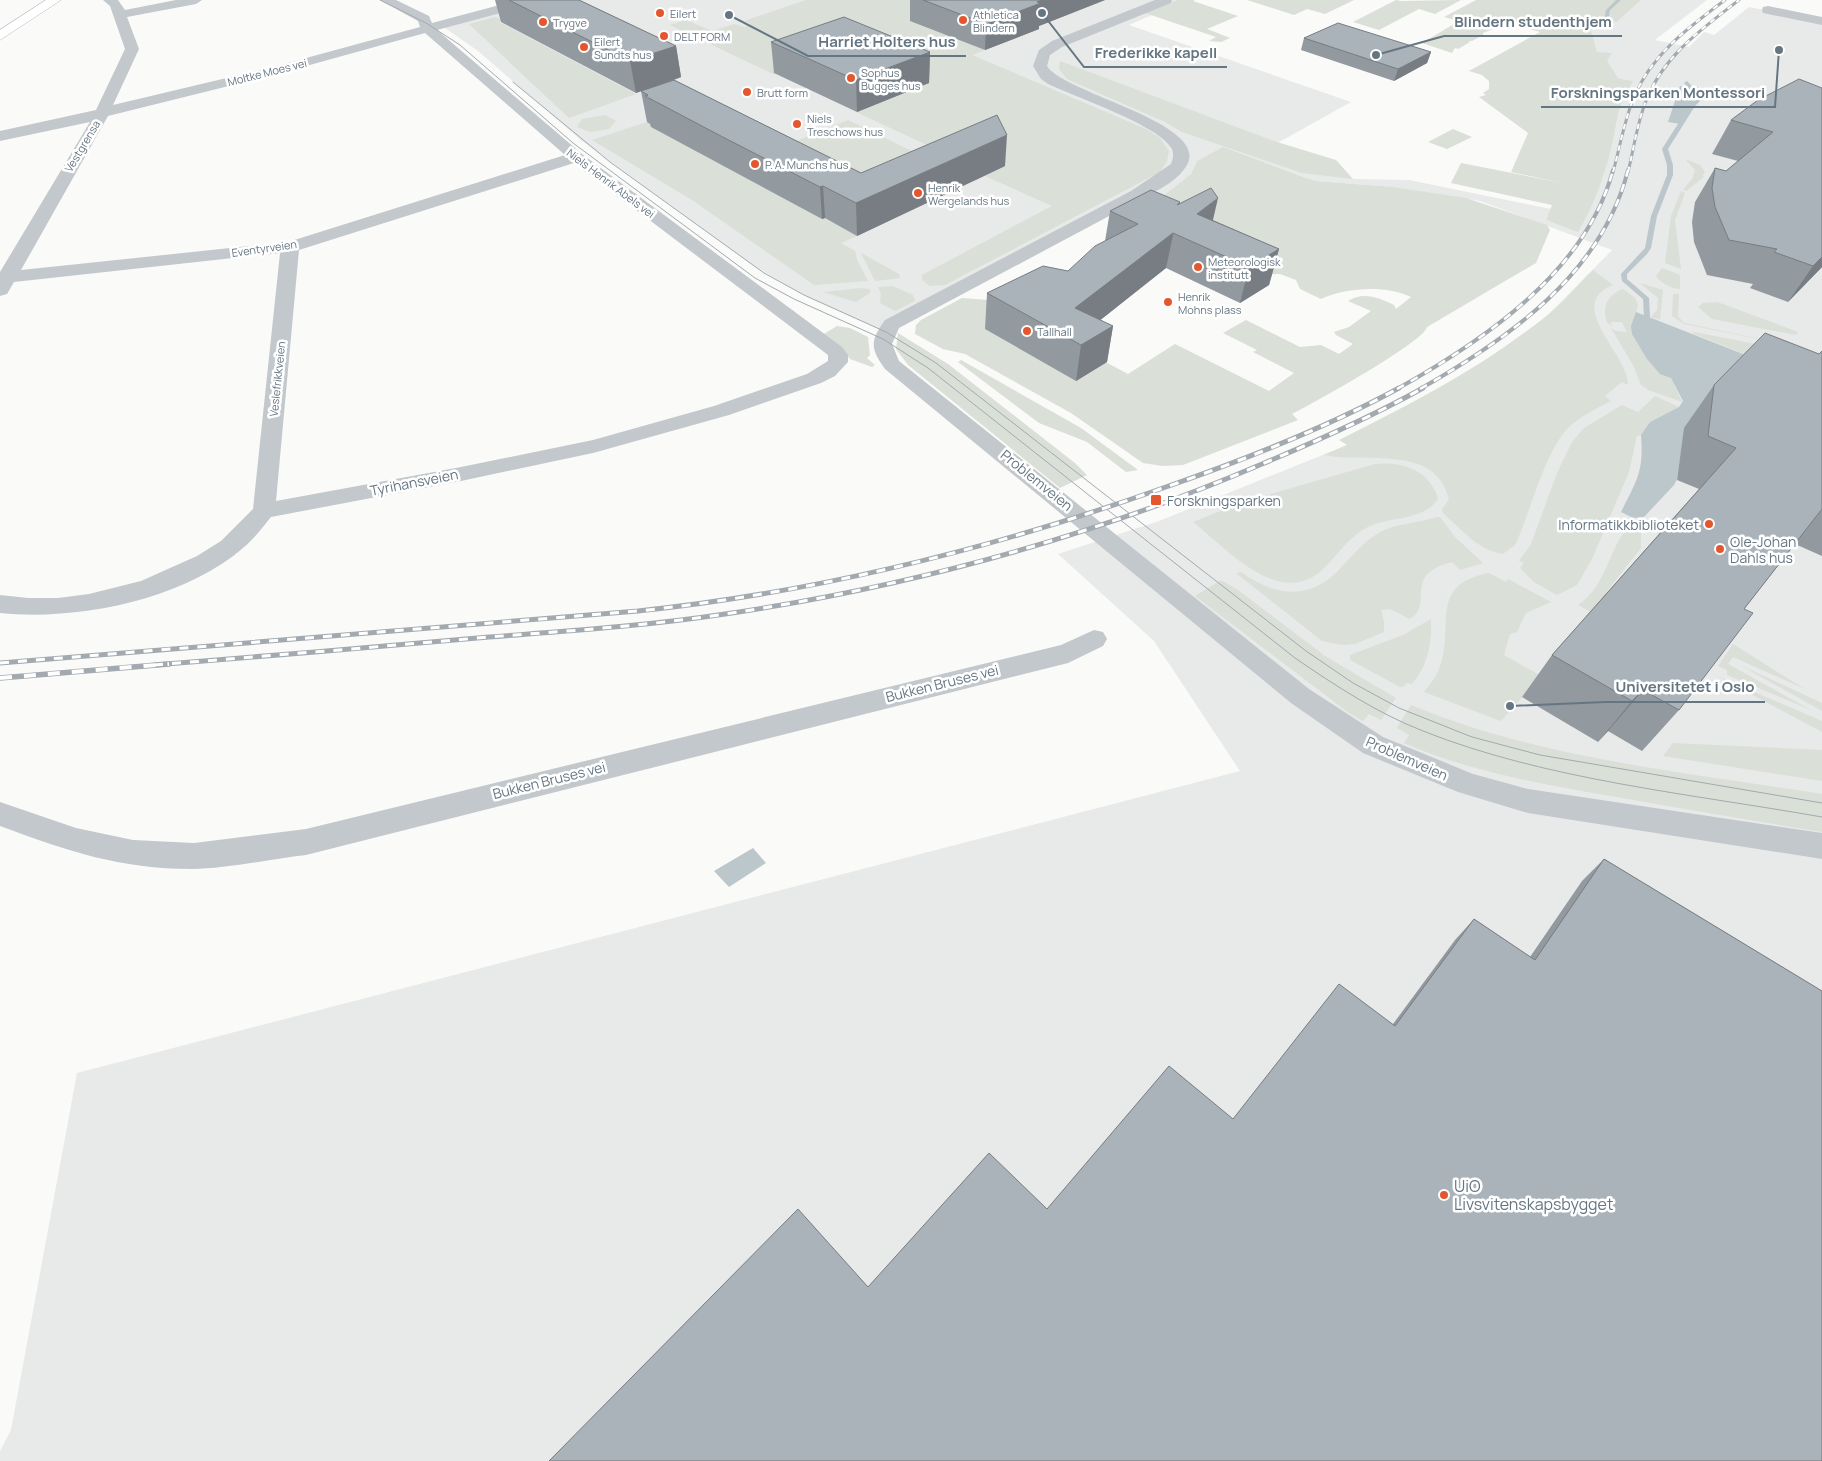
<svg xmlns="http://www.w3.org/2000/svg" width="1822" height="1461" font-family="Manrope,sans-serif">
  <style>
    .built { fill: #e8e9e9 }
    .green { fill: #dadfd7 }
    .water { fill: #bbc7cb }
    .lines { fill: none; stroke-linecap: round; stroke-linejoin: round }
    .stream { fill: #bbc7cb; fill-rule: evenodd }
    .major-casing { stroke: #b5babe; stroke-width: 1 }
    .minor { fill: #c3c8cc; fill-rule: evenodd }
    .major { fill: #fff; fill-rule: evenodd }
    .tram { stroke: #a2aab0; stroke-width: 1 }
    .rail-far3-casing { stroke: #a2aab0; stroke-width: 3 }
    .rail-far2-casing { stroke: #a2aab0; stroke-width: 4 }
    .rail-far1-casing { stroke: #a2aab0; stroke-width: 5 }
    .rail-casing { stroke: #a2aab0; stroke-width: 5.5 }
    .rail-far3 { stroke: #fff; stroke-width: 2; stroke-dasharray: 5.5; stroke-linecap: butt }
    .rail-far2 { stroke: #fff; stroke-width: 2.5; stroke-dasharray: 8; stroke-linecap: butt }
    .rail-far1 { stroke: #fff; stroke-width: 3; stroke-dasharray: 9; stroke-linecap: butt }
    .rail { stroke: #fff; stroke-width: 4; stroke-dasharray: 12; stroke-linecap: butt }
    .wall { fill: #929a9f }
    .shaded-wall { fill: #777d82 }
    .building { fill: #aab3b9; stroke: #777d82 }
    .poi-dot { fill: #e4572e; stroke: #fff; stroke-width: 2 }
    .labels { text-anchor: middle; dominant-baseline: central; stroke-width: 5; stroke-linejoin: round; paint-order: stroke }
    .far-poi-label { font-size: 11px; fill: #657683; stroke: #fff; text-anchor: start }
    .far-street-label { font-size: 11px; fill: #657683; stroke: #fff }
    .street-label { font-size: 14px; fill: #657683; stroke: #fff }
    .poi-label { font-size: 14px; fill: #657683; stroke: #fff; text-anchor: start }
    .near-poi-label { font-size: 16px; fill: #657683; stroke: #fff; text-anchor: start }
    .leader { fill: none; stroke: #657683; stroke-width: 2 }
    .callout-dot { fill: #657683; stroke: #fff; stroke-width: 2 }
    .callout-label { font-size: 15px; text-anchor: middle; font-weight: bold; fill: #657683; stroke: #fff; stroke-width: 5; stroke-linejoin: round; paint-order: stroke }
  </style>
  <rect width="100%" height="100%" fill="#fafaf8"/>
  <path class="built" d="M 508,0 L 1177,0 L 1146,12 L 1152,15 L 1129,25 L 1351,102 L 1256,155 L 1353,179 L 1409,180 L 1551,209 L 1546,220 L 1578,231 L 1603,177 L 1613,139 L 1617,109 L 1632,81 L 1618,78 L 1597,52 L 1588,19 L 1617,22 L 1641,0 L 1707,0 L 1655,40 L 1689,47 L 1704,32 L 1714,35 L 1749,7 L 1822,21 L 1822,1461 L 0,1461 L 0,1451 L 11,1430 L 77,1073 L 1240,771 L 1154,641 L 1058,554 L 1159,521 L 1347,445 L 1475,368 L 1546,317 L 1612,250 L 1480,201 L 1394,187 L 1316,181 L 1293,174 L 1222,148 L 1197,161 L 1191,174 L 1155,202 L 1130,198 L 886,332 L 804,295 L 754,266 L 582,141 L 478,51 L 442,26 L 517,5 Z"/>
  <path class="green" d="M 806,0 L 967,0 L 911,21 L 985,50 L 972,55 L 1146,129 L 1160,138 L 1169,151 L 1167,161 L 1160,172 L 945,285 L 930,286 L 922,280 L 922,275 L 1052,206 L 985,176 L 975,181 L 956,172 L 970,165 L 856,112 L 928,84 L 845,47 L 773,74 L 670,25 L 686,20 L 712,31 L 735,24 L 744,27 L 751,24 L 744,21 Z
    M 1177,0 L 1195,0 L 1193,1 L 1238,16 L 1207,29 L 1230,38 L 1221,42 L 1209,41 L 1216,37 L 1145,13 Z
    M 1247,0 L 1354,0 L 1325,14 L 1307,9 L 1294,15 Z
    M 1396,0 L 1401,1 L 1461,0 L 1435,14 L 1419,9 L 1379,30 L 1353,22 Z
    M 1476,0 L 1641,0 L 1617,22 L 1588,19 L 1597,52 L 1612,53 L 1607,61 L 1618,78 L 1633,81 C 1614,111 1618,125 1609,157 C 1602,182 1592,209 1578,232 L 1546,220 L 1552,205 L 1451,183 L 1461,163 L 1562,183 L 1511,172 L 1528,133 L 1479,97 L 1486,95 L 1483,93 L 1489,89 L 1489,81 L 1482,75 L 1469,71 L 1540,32 L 1498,20 L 1488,27 L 1493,29 L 1483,33 L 1483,35 L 1472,41 L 1468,41 L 1470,42 L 1458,49 L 1455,48 L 1452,53 L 1422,43 L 1459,21 L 1444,17 Z
    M 495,17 L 503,20 L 499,22 L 636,94 L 569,118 L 469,24 Z
    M 1060,61 L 1277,142 L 1336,160 L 1353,179 L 1302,173 L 1182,132 L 1165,122 L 1067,79 L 1059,69 Z
    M 605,115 L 616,121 L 609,129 L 590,132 L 577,127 L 582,119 Z
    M 848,120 L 947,168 L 860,206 L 762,155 Z
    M 647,122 L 654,126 L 652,127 L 691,148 L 694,147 L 699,153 L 721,165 L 724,164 L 730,169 L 822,219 L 825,218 L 857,236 L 841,243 L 855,251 L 857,260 L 868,281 L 814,285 L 692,200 L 592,140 Z
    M 1453,129 L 1472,137 L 1447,149 L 1428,142 Z
    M 1223,147 L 1303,177 L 1316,181 L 1394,187 L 1466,198 L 1547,225 L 1550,230 L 1536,263 L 1427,327 C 1424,342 1312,404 1292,414 L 1298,420 L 1183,465 L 1162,466 L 1143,463 L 1071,413 L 965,354 L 943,349 L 915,334 L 916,325 L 921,320 L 962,298 L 988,300 L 1128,374 L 1175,344 L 1269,391 L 1294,373 L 1253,352 L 1257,350 L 1223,333 L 1246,320 L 1300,347 L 1321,345 L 1339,354 L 1353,344 L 1336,335 L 1334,332 L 1349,327 L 1371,311 L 1348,301 C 1364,291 1379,298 1394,305 L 1396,309 L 1411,297 C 1387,285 1346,287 1321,299 L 1300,289 L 1296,280 L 1280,274 L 1247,275 L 1169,239 L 1155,202 L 1191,174 L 1197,161 Z
    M 1685,159 L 1700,165 L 1705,172 L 1702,176 L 1704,177 L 1686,191 L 1683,190 L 1692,179 L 1695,170 Z
    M 1681,191 L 1685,193 L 1675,220 L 1681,269 L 1665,263 L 1671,216 Z
    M 861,253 L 899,274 L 900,278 L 875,281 Z
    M 1662,268 L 1680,275 L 1680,289 C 1672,289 1659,282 1656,276 Z
    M 1593,270 L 1613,285 C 1563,305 1629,354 1628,385 L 1622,382 L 1605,396 L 1611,401 C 1597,408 1581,416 1569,427 C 1544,452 1531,512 1515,545 L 1503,554 C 1478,550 1462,530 1443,513 L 1442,510 L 1449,499 C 1435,443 1365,464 1324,455 L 1347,445 L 1339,440 C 1411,404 1481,368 1544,318 C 1562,304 1577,286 1593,270 Z
    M 1640,283 L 1663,290 L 1660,320 L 1651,317 L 1657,310 L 1658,298 Z
    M 893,286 L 913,295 L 915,301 L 895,311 L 880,303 L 881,294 L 878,287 Z
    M 862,288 L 869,289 L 871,292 L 856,302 L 823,292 Z
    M 1623,289 L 1635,298 L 1638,305 L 1634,321 L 1671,378 L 1682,402 L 1648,390 L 1641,385 L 1633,365 L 1611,328 L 1616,331 L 1627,332 L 1622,322 L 1610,322 L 1613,326 L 1607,323 C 1602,306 1607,295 1623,289 Z
    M 1673,294 L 1679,294 L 1678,316 L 1684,323 L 1818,351 L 1684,324 L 1672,316 Z
    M 1717,302 L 1723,304 L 1798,332 L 1796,335 L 1712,319 L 1698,307 L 1703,303 Z
    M 837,326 L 850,328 L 868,337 L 870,355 L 867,358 L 875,365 L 872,367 L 850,359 L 842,349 L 824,334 Z
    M 1694,332 L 1822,357 L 1762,361 L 1692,333 Z
    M 898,333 L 948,364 L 1075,463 L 1087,475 L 1060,488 L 908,365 L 896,349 Z
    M 961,360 L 1081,428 L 1138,470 L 1126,472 L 1087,442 L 1039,423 L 958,362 Z
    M 1655,396 L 1679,407 L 1650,422 L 1641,435 L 1637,436 L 1629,472 L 1592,559 L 1577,585 L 1557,595 L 1534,582 L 1520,568 L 1524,563 L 1519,561 L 1531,544 L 1557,473 L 1572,442 L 1584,428 L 1622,405 L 1638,412 Z
    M 1375,464 C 1402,461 1429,470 1438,498 C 1427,520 1390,517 1370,526 C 1351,534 1337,556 1322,570 C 1279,609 1226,548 1193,522 L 1243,502 Z
    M 1436,517 L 1440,517 L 1455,537 L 1483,563 L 1460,570 L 1452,562 C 1401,575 1435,604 1410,619 L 1390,609 L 1381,610 L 1384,622 L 1384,632 L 1355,644 L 1342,645 L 1322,641 L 1236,573 L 1241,572 C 1273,595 1307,602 1338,571 C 1350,558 1362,543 1377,534 C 1394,523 1417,524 1436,517 Z
    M 1632,522 L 1641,525 L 1641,548 L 1607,591 L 1612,595 L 1595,614 L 1578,605 C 1608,585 1607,549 1632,522 Z
    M 1489,573 L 1506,582 L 1508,579 L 1551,602 L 1526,613 L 1517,632 L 1510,634 L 1504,655 L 1541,676 L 1501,721 L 1424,692 C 1429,685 1436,678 1439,669 C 1456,628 1426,585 1489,573 Z
    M 1221,580 L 1238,590 L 1325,656 L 1396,698 L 1381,720 L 1369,714 L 1363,721 L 1349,713 L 1195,596 Z
    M 1431,619 C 1432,643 1428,665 1412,684 L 1407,683 L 1403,687 L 1400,687 L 1350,660 L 1350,655 L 1403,635 Z
    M 1733,644 L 1805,689 L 1733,657 L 1728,664 L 1811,710 L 1727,675 L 1727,670 L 1718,666 Z
    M 1740,665 L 1822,703 L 1822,711 Z
    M 1713,674 L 1822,721 L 1822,732 L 1719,677 Z
    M 1411,705 C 1541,759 1684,772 1822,794 L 1822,832 C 1750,820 1677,808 1605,795 C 1536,783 1469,771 1404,743 L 1409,735 L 1397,728 Z
    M 1673,743 L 1822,750 L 1822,781 L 1663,756 Z"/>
  <path class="water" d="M 1680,86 L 1698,87 L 1700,98 L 1693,105 L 1681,124 L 1668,122 Z
    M 1636,312 L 1771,365 L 1684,433 L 1677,479 L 1674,485 L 1644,517 L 1633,518 L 1621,512 C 1637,480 1644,471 1641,435 L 1650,422 L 1679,407 L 1683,401 L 1671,378 L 1660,374 L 1647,359 L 1632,334 L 1631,326 Z
    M 753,848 L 766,863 L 729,887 L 714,871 Z"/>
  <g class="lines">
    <path class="stream" d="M 1616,0 L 1621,0 L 1610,10 L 1608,21 L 1604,21 L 1606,10 Z
      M 1687,81 L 1703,98 L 1695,106 L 1668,149 L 1673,165 L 1673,175 L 1657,216 L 1651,248 L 1647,254 L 1627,274 L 1627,279 L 1649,298 L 1650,317 L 1647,319 L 1644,317 L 1643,299 L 1622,281 L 1621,274 L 1645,248 L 1651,216 L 1667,175 L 1667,165 L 1662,149 L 1690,105 L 1697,98 L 1684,83 Z"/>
    <g class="major-casing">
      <path id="major" d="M 46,0 L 61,0 L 0,40 L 0,30 Z"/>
    </g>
    <path class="minor" d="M 103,0 L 118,0 L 125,10 L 176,0 L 202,0 L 196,4 L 127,17 L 139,49 L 113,105 L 273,67 L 420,27 L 418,21 L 380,0 L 396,0 L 429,16 L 432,23 L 518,0 L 539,0 L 538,3 L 437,30 L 582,154 L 842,347 L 848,355 L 848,362 L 835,376 L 821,383 L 729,415 L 593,453 L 461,481 L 271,517 C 262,528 254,539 243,548 C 183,600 77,621 0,613 L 0,595 L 28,598 L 58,598 L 89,594 L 141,581 L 197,556 L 221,541 L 253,509 L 280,253 L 14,282 L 7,294 L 0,296 L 0,272 L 90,122 L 0,141 L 0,131 L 96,110 L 125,49 L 110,6 ZM 425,33 L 565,155 L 288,242 L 21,270 L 108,116 L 281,73 ZM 574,163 L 828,355 L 828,361 L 807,374 L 714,406 L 593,440 L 461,467 L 276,501 L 299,250 Z
      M 1155,0 L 1172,0 L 1171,3 L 1062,47 L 1050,55 L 1047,66 C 1063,93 1206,122 1188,163 C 1180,180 1158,190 1143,198 L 899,328 L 892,344 L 899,361 L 1309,689 L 1383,737 L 1473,774 L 1528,789 L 1822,833 L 1822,859 L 1528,813 L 1458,792 L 1363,753 L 1291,703 L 885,369 C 870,348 870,341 885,320 L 1131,191 L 1171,164 C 1173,159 1174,154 1172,149 C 1159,125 1075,97 1048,84 L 1041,79 L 1033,66 L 1039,50 L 1052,41 Z
      M 1768,6 L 1822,17 L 1822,25 L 1763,13 L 1762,10 L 1763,7 Z
      M 1094,630 L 1103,632 L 1107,639 L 1103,646 L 1068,663 L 306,855 C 271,859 226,869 192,869 C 120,869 67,851 0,826 L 0,802 L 76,828 L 133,840 L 194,843 L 306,829 L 1061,645 Z"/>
    <use href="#major" class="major"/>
    <path class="tram" d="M 380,0 L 426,23 L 460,45 L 573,143 L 755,278 L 794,299 L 883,339 L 928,368 L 1295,658 C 1336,686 1377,713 1423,731 C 1546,780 1692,794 1822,817
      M 513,82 L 610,162 L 764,273 L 804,295 L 886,332 L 936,363 L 1306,651 L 1353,683 L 1399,708 L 1472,737 L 1540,755 L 1822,803"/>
    <g class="rail-far3-casing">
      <path id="rail-far3" d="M 1613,172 C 1620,147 1624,121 1634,97 C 1652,54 1689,27 1725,0
        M 1628,172 C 1634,148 1637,123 1646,101 C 1663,56 1703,28 1739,0"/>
    </g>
    <g class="rail-far2-casing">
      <path id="rail-far2" d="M 1397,389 C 1483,341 1586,272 1613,170
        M 1420,389 C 1508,339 1602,274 1628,170"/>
    </g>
    <g class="rail-far1-casing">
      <path id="rail-far1" d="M 0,663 L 638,611 C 818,592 992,549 1163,488 C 1244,460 1324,429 1399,388
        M 154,665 C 266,656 377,647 489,637 C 567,631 646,626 725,614 C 909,587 1091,537 1262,464 C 1317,441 1371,417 1423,388"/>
    </g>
    <g class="rail-casing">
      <path id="rail" d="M 0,678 L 169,664"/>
    </g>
    <use href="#rail-far3" class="rail-far3"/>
    <use href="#rail-far2" class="rail-far2"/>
    <use href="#rail-far1" class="rail-far1"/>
    <use href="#rail" class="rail"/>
  </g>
  <path class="wall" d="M 495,0 L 579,0 L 676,46 L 681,77 L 674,80 L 861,173 L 1005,166 L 857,236 L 825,218 L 822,219 L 651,127 L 650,124 L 647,122 L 641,91 L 636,93 L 501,22 Z
    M 910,0 L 1105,0 L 1039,26 L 1039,29 L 985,50 L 910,21 Z
    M 1304,38 L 1431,52 L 1427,63 L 1394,81 L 1301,50 Z
    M 771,42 L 930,52 L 929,83 L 857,112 L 774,73 Z
    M 1822,88 L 1822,267 L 1788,302 L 1750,288 L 1753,284 L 1707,275 L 1694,242 L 1692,222 L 1695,202 L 1715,168 L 1726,171 L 1738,161 L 1712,154 L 1731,120 Z
    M 1180,203 L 1213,220 L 1279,249 L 1269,285 L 1240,303 L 1166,268 L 1100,320 L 1113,326 L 1107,362 L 1076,381 L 985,329 L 987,293 L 1068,271 L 1105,241 L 1110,211 Z
    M 1822,351 L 1822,556 L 1795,544 L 1744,609 L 1679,710 L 1642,751 L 1608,731 L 1598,742 L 1522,697 L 1552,655 L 1699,489 L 1677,480 L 1684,428 L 1714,385 L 1819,354 Z
    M 1604,859 L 1822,991 L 868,1287 L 1047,1209 L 1233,1119 L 1393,1024 L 1455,940 L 1474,919 L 1530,957 L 1582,881 Z"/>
  <path class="shaded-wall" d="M 1042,0 L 1105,0 L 1039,26 L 1039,29 L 985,50 L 986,24 Z
    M 676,46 L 681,77 L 636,93 L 630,61 Z
    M 930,52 L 929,83 L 857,112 L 856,80 Z
    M 1431,52 L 1427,63 L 1394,81 L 1398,69 Z
    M 1007,135 L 1005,166 L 857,236 L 856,203 Z
    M 823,186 L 825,218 L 822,219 L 820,187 Z
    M 1218,198 L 1210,233 L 1197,214 Z
    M 1180,202 L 1166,268 L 1074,341 L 1075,308 Z
    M 1279,249 L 1269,285 L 1240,303 L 1249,267 Z
    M 1822,257 L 1822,267 L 1788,302 L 1813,266 Z
    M 1113,326 L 1107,362 L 1076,381 L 1081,345 Z
    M 1643,690 L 1608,731 L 1598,742 L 1632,701 Z"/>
  <path class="building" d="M 509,0 L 579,0 L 676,46 L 630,61 Z
    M 923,0 L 1042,0 L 1037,2 L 1041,3 L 986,24 Z
    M 844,17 L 930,52 L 856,80 L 771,42 Z
    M 1338,23 L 1431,52 L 1398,69 L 1304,38 Z
    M 1799,79 L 1822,88 L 1822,257 L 1813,266 L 1774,252 L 1777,249 L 1729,240 L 1715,207 L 1712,188 L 1715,168 L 1726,171 L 1773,132 L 1731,120 L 1758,100 Z
    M 674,80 L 861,173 L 997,115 L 1007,135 L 856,203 L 823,186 L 820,187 L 717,134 L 645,96 L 648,95 L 641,91 Z
    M 1211,188 L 1218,198 L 1197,214 L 1279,249 L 1249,267 L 1173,233 L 1075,308 L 1113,326 L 1081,345 L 987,293 L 1043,266 L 1068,271 L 1095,246 L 1138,224 L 1110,211 L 1151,190 L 1180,202 L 1177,205 Z
    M 1765,333 L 1819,354 L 1822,351 L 1822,509 L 1744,609 L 1753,613 L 1679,710 L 1643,690 L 1632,701 L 1552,655 L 1736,448 L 1708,436 L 1714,385 Z
    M 1604,859 L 1822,991 L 1822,1461 L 549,1461 L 798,1209 L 868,1287 L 989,1153 L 1047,1209 L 1169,1066 L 1233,1119 L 1339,984 L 1395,1026 L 1474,919 L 1535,960 Z"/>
  <g class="poi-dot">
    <circle cx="660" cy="13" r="5"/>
    <circle cx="963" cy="20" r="5"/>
    <circle cx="543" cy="22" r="5"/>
    <circle cx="664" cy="36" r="5"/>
    <circle cx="584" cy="47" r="5"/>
    <circle cx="851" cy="78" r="5"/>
    <circle cx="747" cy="92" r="5"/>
    <circle cx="797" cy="124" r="5"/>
    <circle cx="755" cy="164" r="5"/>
    <circle cx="918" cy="193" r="5"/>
    <circle cx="1198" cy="267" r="5"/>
    <circle cx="1168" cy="302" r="5"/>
    <circle cx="1027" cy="331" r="5"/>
    <rect x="1150" y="494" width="12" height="12" rx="2.5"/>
    <circle cx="1709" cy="524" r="5"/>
    <circle cx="1720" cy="549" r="5"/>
    <circle cx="1444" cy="1195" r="5"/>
  </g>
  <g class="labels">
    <g class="far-poi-label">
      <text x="670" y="13">Eilert</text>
      <text x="973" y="14">Athletica<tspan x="973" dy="13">Blindern</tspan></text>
      <text x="553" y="22">Trygve</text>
      <text x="674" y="36">DELT FORM</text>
      <text x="594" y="41">Eilert<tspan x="594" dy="13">Sundts hus</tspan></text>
      <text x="861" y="72">Sophus<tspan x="861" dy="13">Bugges hus</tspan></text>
      <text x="757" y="92">Brutt form</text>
      <text x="807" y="118">Niels<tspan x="807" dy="13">Treschows hus</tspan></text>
      <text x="765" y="164">P. A. Munchs hus</text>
      <text x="928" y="187">Henrik<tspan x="928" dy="13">Wergelands hus</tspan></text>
      <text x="1208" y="261">Meteorologisk<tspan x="1208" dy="13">institutt</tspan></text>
      <text x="1178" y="296">Henrik<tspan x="1178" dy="13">Mohns plass</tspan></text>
      <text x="1037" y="331">Tallhall</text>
    </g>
    <g class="far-street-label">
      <text transform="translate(267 72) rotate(-14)">Moltke Moes vei</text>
      <text transform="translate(82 146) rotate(-59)">Vestgrensa</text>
      <text transform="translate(611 183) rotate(37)">Niels Henrik Abels vei</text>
      <text transform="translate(264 248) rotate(-8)">Eventyrveien</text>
      <text transform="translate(277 379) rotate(-84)">Veslefrikkveien</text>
    </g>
    <g class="street-label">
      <text transform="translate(1037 480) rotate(39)">Problemveien</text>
      <text transform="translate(414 482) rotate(-11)">Tyrihansveien</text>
      <text transform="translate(942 683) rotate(-14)">Bukken Bruses vei</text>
      <text transform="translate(1407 758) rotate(24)">Problemveien</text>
      <text transform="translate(549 780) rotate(-14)">Bukken Bruses vei</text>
    </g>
    <g class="poi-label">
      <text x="1167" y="500">Forskningsparken</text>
      <text x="1699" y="524" text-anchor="end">Informatikkbiblioteket</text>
      <text x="1730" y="541">Ole-Johan<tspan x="1730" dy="16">Dahls hus</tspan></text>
    </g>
    <g class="near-poi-label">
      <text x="1454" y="1186">UiO<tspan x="1454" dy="18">Livsvitenskapsbygget</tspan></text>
    </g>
  </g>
  <path class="leader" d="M1376 55L1444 36H1622M729 15L808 56H966M1042 13L1084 67H1227M1779 50L1775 107H1541M1510 706L1605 702H1765"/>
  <g class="callout-dot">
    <circle cx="1376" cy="55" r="5"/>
    <circle cx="729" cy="15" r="5"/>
    <circle cx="1042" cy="13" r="5"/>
    <circle cx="1779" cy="50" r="5"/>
    <circle cx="1510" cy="706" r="5"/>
  </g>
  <g class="callout-label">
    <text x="1533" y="27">Blindern studenthjem</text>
    <text x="887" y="47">Harriet Holters hus</text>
    <text x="1156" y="58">Frederikke kapell</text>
    <text x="1658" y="98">Forskningsparken Montessori</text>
    <text x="1685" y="692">Universitetet i Oslo</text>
  </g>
</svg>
